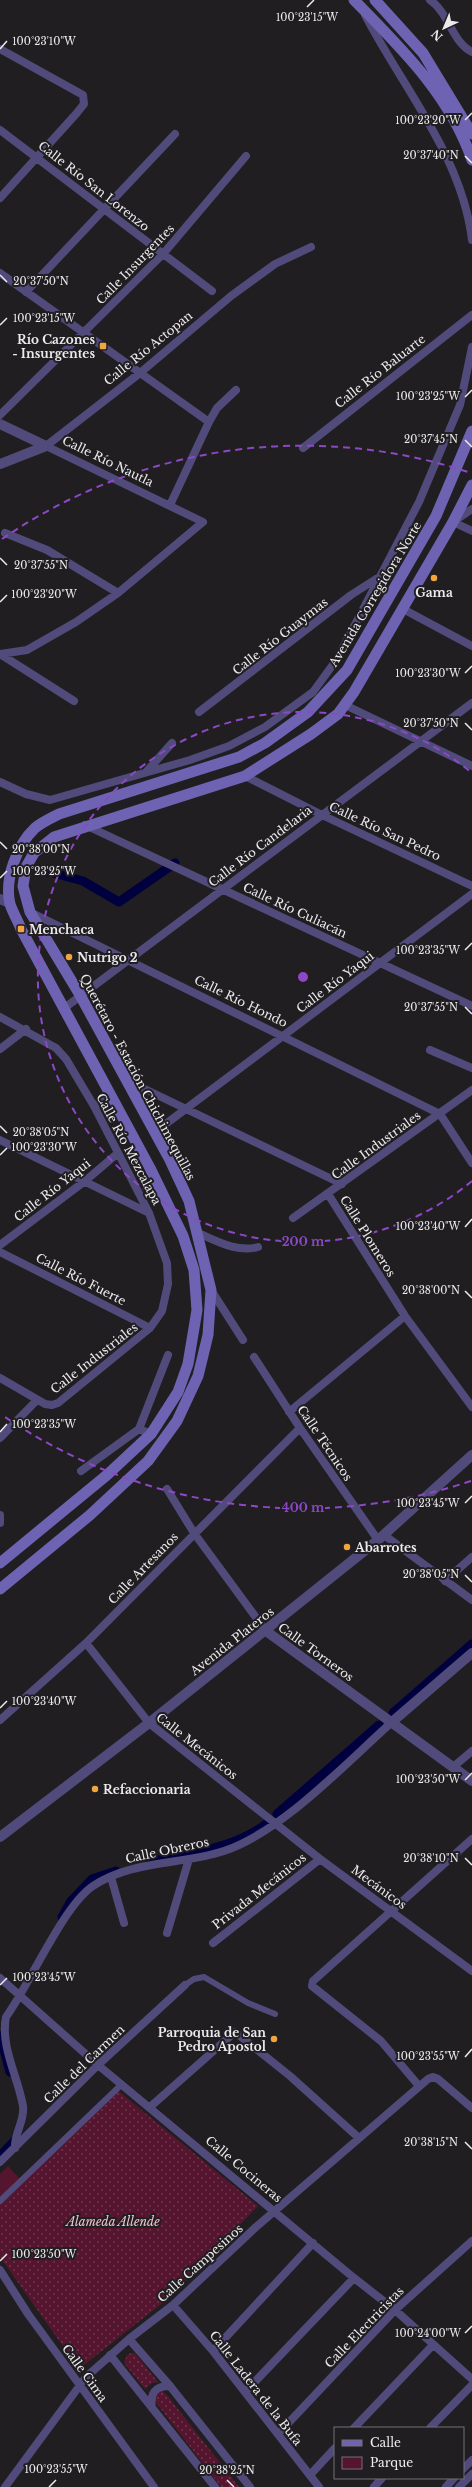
<svg xmlns="http://www.w3.org/2000/svg" width="472" height="2487" font-family="'Libre Baskerville',serif">
  <style>
    .green { fill: url(#green-dots) }
    .pitch { fill: #55152f }
    .lines { fill: none; stroke-linecap: round; stroke-linejoin: round }
    .canal { stroke: #01003f; stroke-width: 9 }
    .pedestrian { stroke: #514b7c; stroke-width: 6 }
    .minor { stroke: #514b7c; stroke-width: 8 }
    .tertiary { stroke: #514b7c; stroke-width: 10 }
    .secondary { stroke: #6e63b2; stroke-width: 11 }
    .ticks { fill: none; stroke: #eceaec; stroke-width: 1.5 }
    .ring { fill: none; stroke: #8c48c6; stroke-width: 2; stroke-dasharray: 7 5 }
    .poi-dot { fill: #f1a540; stroke: #201e21; stroke-width: 1.5 }
    .labels { text-anchor: middle; dominant-baseline: central; stroke-width: 4; stroke-linejoin: round; paint-order: stroke }
    .street-label { font-size: 12px; fill: #eceaec; stroke: #201e21 }
    .poi-label { font-size: 12px; font-weight: bold; fill: #eceaec; stroke: #201e21; text-anchor: start }
    .park-label { font-size: 12px; font-style: italic; fill: #f5c4d2; stroke: #201e21 }
    .ticks-label { font-size: 10px; text-anchor: middle; fill: #eceaec; stroke: #201e21; stroke-width: 4; stroke-linejoin: round; paint-order: stroke }
    .centre { fill: #8c48c6; stroke: #201e21; stroke-width: 2 }
    .ring-label { font-size: 12px; text-anchor: middle; font-weight: bold; fill: #8c48c6; stroke: #201e21; stroke-width: 4; stroke-linejoin: round; paint-order: stroke }
  </style>
  <defs>
    <pattern id="green-dots" width="8" height="8" patternUnits="userSpaceOnUse"><rect width="8" height="8" fill="#55152f"/><path d="M2 2h.1M6 6h.1" fill="none" stroke="#6e374d" stroke-width="1.8" stroke-linecap="round"/></pattern>
  </defs>
  <rect width="100%" height="100%" fill="#201e21"/>
  <path class="green" d="M 116,2089 L 258,2206 L 170,2297 L 79,2369 L 0,2257 L 0,2201 Z
    M 131,2353 L 135,2353 L 158,2382 L 152,2383 L 145,2389 L 124,2363 L 127,2355 Z
    M 162,2391 L 167,2395 L 239,2487 L 221,2487 L 157,2404 L 154,2398 L 156,2392 Z"/>
  <path class="pitch" d="M 8,2166 L 21,2180 L 0,2200 L 0,2174 Z"/>
  <g class="lines">
    <path class="canal" d="M 38,869 L 83,881 L 119,902 L 175,863
      M 393,1713 L 472,1644
      M 277,1814 L 379,1725
      M 150,1862 C 190,1853 233,1849 266,1824
      M 62,1917 L 71,1901 L 92,1879 L 116,1871
      M 0,2035 L 10,2072
      M 0,2156 L 18,2137"/>
    <path class="pedestrian" d="M 185,1985 L 194,1979 L 204,1977 L 248,2003 L 275,2014
      M 0,2201 L 122,2084"/>
    <path class="minor" d="M 430,0 C 449,13 452,42 472,52
      M 365,15 C 403,88 462,156 472,240
      M 0,49 L 83,95 L 84,104 L 76,114 L 0,198
      M 0,130 L 212,291
      M 0,273 L 209,422
      M 26,292 L 175,134
      M 0,415 L 163,254 L 246,156
      M 303,448 L 472,315
      M 170,505 L 209,422 L 217,408 L 236,390
      M 472,509 L 453,522 L 472,531
      M 5,533 L 47,550 L 118,593
      M 403,609 L 472,646
      M 0,654 L 27,650 L 76,622 L 118,593 L 203,522 L 46,446 L 140,373 L 231,296 L 275,264 L 311,247
      M 0,654 L 74,701
      M 345,705 L 472,766
      M 199,712 L 351,595 L 376,579
      M 147,771 L 172,743
      M 245,776 L 322,815 L 472,886
      M 0,782 L 26,794 L 50,800 L 190,760 L 229,746 L 265,727 L 313,692 L 337,659 L 419,502 L 460,405 L 472,347
      M 85,825 L 472,1006
      M 30,912 L 440,1114
      M 63,1009 L 472,703
      M 0,1017 L 56,1048 L 66,1059 L 94,1106 L 149,1213 L 167,1263 L 168,1284 L 162,1311 L 150,1328 L 58,1403 L 52,1405 L 45,1404 L 0,1378
      M 0,1049 L 26,1029
      M 430,1050 L 472,1068
      M 126,1080 L 342,1184
      M 94,1106 L 111,1097
      M 440,1114 L 472,1163
      M 155,1132 L 472,894
      M 0,1140 L 149,1213
      M 328,1194 L 405,1316 L 472,1407
      M 293,1218 L 472,1090
      M 198,1233 C 217,1241 237,1253 258,1247
      M 0,1245 L 85,1181 L 118,1153
      M 0,1252 L 150,1328
      M 211,1290 L 243,1340
      M 254,1357 L 300,1428 L 378,1540
      M 289,1412 L 405,1316
      M 151,1434 L 139,1429 L 168,1355
      M 0,1438 L 37,1400
      M 81,1471 L 139,1429
      M 167,1489 L 194,1533 L 266,1631
      M 0,1515 L 0,1523
      M 384,1535 L 472,1600
      M 445,1581 L 472,1557
      M 86,1643 L 149,1723 L 320,1859 L 472,1971
      M 0,1720 L 86,1643 L 300,1428
      M 453,1767 L 472,1751
      M 111,1877 L 124,1923
      M 167,1933 L 189,1859
      M 213,1943 L 320,1859
      M 0,1978 L 98,2065 L 354,2278 L 395,2310 L 472,2379
      M 419,2086 L 381,2041 L 312,1986 L 313,1981 L 472,1839
      M 150,2107 L 235,2032 L 290,2076 L 359,2138
      M 15,2148 C 14,2133 25,2121 23,2106 C 18,2077 0,2046 6,2017 C 30,1984 63,1906 93,1886 C 131,1860 182,1865 224,1851 C 283,1831 345,1764 392,1722
      M 0,2162 L 98,2065 L 185,1985
      M 0,2270 L 28,2314 L 154,2487
      M 173,2305 L 213,2351 L 319,2487
      M 129,2339 L 170,2386 L 250,2487
      M 213,2351 L 313,2243
      M 110,2355 L 215,2487
      M 245,2392 L 354,2278
      M 152,2408 C 150,2394 154,2386 170,2386
      M 354,2428 L 433,2345
      M 430,2428 L 472,2385
      M 278,2434 L 395,2310 L 472,2241
      M 463,2469 L 472,2460
      M 310,2475 L 335,2448
      M 5,2487 L 86,2377 L 129,2339 L 173,2305 L 256,2227 L 428,2079 L 433,2077 L 438,2079 L 472,2108
      M 374,2487 L 382,2478
      M 446,2487 L 454,2478
      M 459,2487 L 472,2474"/>
    <path class="tertiary" d="M 0,424 L 46,446
      M 0,464 L 46,446
      M 0,899 L 10,903
      M 266,1631 L 472,1781
      M 392,1722 L 472,1653
      M 0,1837 L 149,1723 L 378,1540 L 472,1455"/>
    <path class="secondary" d="M 354,0 C 401,48 450,95 472,160
      M 375,0 L 423,53 L 472,134
      M 0,1563 L 107,1475 L 151,1434 L 178,1392 L 188,1364 L 197,1310 L 194,1270 L 183,1236 L 150,1168 L 21,929 C 18,921 13,913 10,904 C 4,879 17,845 35,828 C 42,822 51,818 59,814 L 239,757 L 265,743 L 308,712 L 347,670 L 436,516 L 472,431
      M 0,1589 L 90,1515 L 148,1461 L 177,1421 L 198,1376 L 208,1335 L 211,1290 L 189,1201 L 169,1158 L 80,995 L 30,912 L 23,886 L 26,867 L 34,853 L 54,837 L 245,776 L 311,734 L 338,714 L 354,692 L 453,522 L 472,485"/>
  </g>
  <path class="ticks" d="M 307,7 L 314,0M 0,49 L 7,41M 465,120 L 472,113M 465,156 L 472,163M 0,275 L 7,282M 0,325 L 7,318M 465,397 L 472,390M 465,440 L 472,447M 0,558 L 7,565M 0,602 L 7,595M 465,673 L 472,666M 465,723 L 472,730M 0,842 L 7,849M 0,878 L 7,871M 465,950 L 472,943M 465,1007 L 472,1014M 0,1126 L 7,1133M 0,1155 L 7,1148M 465,1227 L 472,1219M 465,1291 L 472,1298M 0,1432 L 7,1424M 465,1503 L 472,1496M 465,1575 L 472,1582M 0,1708 L 7,1701M 465,1780 L 472,1773M 465,1858 L 472,1865M 0,1985 L 7,1978M 465,2057 L 472,2049M 465,2142 L 472,2149M 0,2261 L 7,2254M 465,2333 L 472,2326M 227,2480 L 234,2487M 49,2487 L 56,2480"/>
  <g class="ring">
    <path d="M472 1181A265 265 0 1 1 472 773"/>
    <path d="M471 1481A531 531 0 0 1 2 1415M2 539A531 531 0 0 1 471 473"/>
  </g>
  <g class="poi-dot">
    <rect x="99" y="342" width="8" height="8" rx="2"/>
    <circle cx="434" cy="578" r="4"/>
    <rect x="17" y="925" width="8" height="8" rx="2"/>
    <circle cx="69" cy="957" r="4"/>
    <circle cx="347" cy="1547" r="4"/>
    <circle cx="95" cy="1789" r="4"/>
    <circle cx="274" cy="2039" r="4"/>
  </g>
  <g class="labels">
    <g class="street-label">
      <text transform="translate(94 186) rotate(38)">Calle Río San Lorenzo</text>
      <text transform="translate(135 264) rotate(-46)">Calle Insurgentes</text>
      <text transform="translate(148 348) rotate(-39)">Calle Río Actopan</text>
      <text transform="translate(380 371) rotate(-38)">Calle Río Baluarte</text>
      <text transform="translate(108 461) rotate(26)">Calle Río Nautla</text>
      <text transform="translate(375 594) rotate(-59)">Avenida Corregidora Norte</text>
      <text transform="translate(280 636) rotate(-38)">Calle Río Guaymas</text>
      <text transform="translate(385 831) rotate(25)">Calle Río San Pedro</text>
      <text transform="translate(260 846) rotate(-37)">Calle Río Candelaria</text>
      <text transform="translate(295 910) rotate(25)">Calle Río Culiacán</text>
      <text transform="translate(335 982) rotate(-37)">Calle Río Yaqui</text>
      <text transform="translate(241 1001) rotate(26)">Calle Río Hondo</text>
      <text transform="translate(138 1077) rotate(62)">Querétaro - Estación Chichimequillas</text>
      <text transform="translate(376 1145) rotate(-36)">Calle Industriales</text>
      <text transform="translate(129 1149) rotate(62)">Calle Río Mezcalapa</text>
      <text transform="translate(52 1190) rotate(-38)">Calle Río Yaqui</text>
      <text transform="translate(368 1236) rotate(58)">Calle Plomeros</text>
      <text transform="translate(81 1279) rotate(27)">Calle Río Fuerte</text>
      <text transform="translate(94 1358) rotate(-38)">Calle Industriales</text>
      <text transform="translate(325 1443) rotate(56)">Calle Técnicos</text>
      <text transform="translate(143 1568) rotate(-46)">Calle Artesanos</text>
      <text transform="translate(232 1641) rotate(-38)">Avenida Plateros</text>
      <text transform="translate(316 1652) rotate(36)">Calle Torneros</text>
      <text transform="translate(197 1746) rotate(38)">Calle Mecánicos</text>
      <text transform="translate(167 1850) rotate(-12)">Calle Obreros</text>
      <text transform="translate(379 1887) rotate(36)">Mecánicos</text>
      <text transform="translate(259 1891) rotate(-38)">Privada Mecánicos</text>
      <text transform="translate(84 2064) rotate(-44)">Calle del Carmen</text>
      <text transform="translate(244 2169) rotate(40)">Calle Cocineras</text>
      <text transform="translate(200 2263) rotate(-42)">Calle Campesinos</text>
      <text transform="translate(364 2327) rotate(-46)">Calle Electricistas</text>
      <text transform="translate(85 2373) rotate(54)">Calle Cima</text>
      <text transform="translate(256 2388) rotate(52)">Calle Ladera de la Bufa</text>
    </g>
    <g class="poi-label">
      <text x="95" y="339" text-anchor="end">Río Cazones<tspan x="95" dy="14">- Insurgentes</tspan></text>
      <text x="434" y="592" text-anchor="middle">Gama</text>
      <text x="29" y="929">Menchaca</text>
      <text x="77" y="957">Nutrigo 2</text>
      <text x="355" y="1547">Abarrotes</text>
      <text x="103" y="1789">Refaccionaria</text>
      <text x="266" y="2032" text-anchor="end">Parroquia de San<tspan x="266" dy="14">Pedro Apostol</tspan></text>
    </g>
    <g class="park-label">
      <text x="113" y="2221">Alameda Allende</text>
    </g>
  </g>
  <g class="ticks-label">
    <text x="307" y="21">100°23'15"W</text>
    <text x="44" y="45">100°23'10"W</text>
    <text x="428" y="124">100°23'20"W</text>
    <text x="431" y="159">20°37'40"N</text>
    <text x="41" y="285">20°37'50"N</text>
    <text x="44" y="322">100°23'15"W</text>
    <text x="428" y="400">100°23'25"W</text>
    <text x="431" y="443">20°37'45"N</text>
    <text x="41" y="569">20°37'55"N</text>
    <text x="44" y="598">100°23'20"W</text>
    <text x="428" y="677">100°23'30"W</text>
    <text x="431" y="727">20°37'50"N</text>
    <text x="41" y="853">20°38'00"N</text>
    <text x="44" y="875">100°23'25"W</text>
    <text x="428" y="954">100°23'35"W</text>
    <text x="431" y="1011">20°37'55"N</text>
    <text x="41" y="1136">20°38'05"N</text>
    <text x="44" y="1151">100°23'30"W</text>
    <text x="428" y="1230">100°23'40"W</text>
    <text x="431" y="1294">20°38'00"N</text>
    <text x="44" y="1428">100°23'35"W</text>
    <text x="428" y="1507">100°23'45"W</text>
    <text x="431" y="1578">20°38'05"N</text>
    <text x="44" y="1705">100°23'40"W</text>
    <text x="428" y="1783">100°23'50"W</text>
    <text x="431" y="1862">20°38'10"N</text>
    <text x="44" y="1981">100°23'45"W</text>
    <text x="428" y="2060">100°23'55"W</text>
    <text x="431" y="2146">20°38'15"N</text>
    <text x="44" y="2258">100°23'50"W</text>
    <text x="428" y="2337">100°24'00"W</text>
    <text x="56" y="2473">100°23'55"W</text>
    <text x="227" y="2474">20°38'25"N</text>
  </g>
  <circle cx="303" cy="977" r="6" class="centre"/>
  <g class="ring-label">
    <text x="303" y="1246">200 m</text>
    <text x="303" y="1512">400 m</text>
  </g>
  <rect x="334" y="2427" width="130" height="52" fill="#201e21" stroke="#727072"/>
  <rect x="342" y="2440" width="20" height="6" fill="#6e63b2" stroke="#727072"/>
  <text x="370" y="2447" font-size="12" fill="#eceaec">Calle</text>
  <rect x="342" y="2457" width="20" height="12" fill="#55152f" stroke="#727072"/>
  <text x="370" y="2467" font-size="12" fill="#eceaec">Parque</text>
  <g transform="translate(444 28) rotate(224)" stroke="#201e21" stroke-width="3" paint-order="stroke">
  <path d="M0-3L7 15L0 10L-7 15Z" fill="#eceaec"/>
  <text y="-6" font-size="11" font-weight="bold" text-anchor="middle" fill="#eceaec">N</text>
  </g>
</svg>
